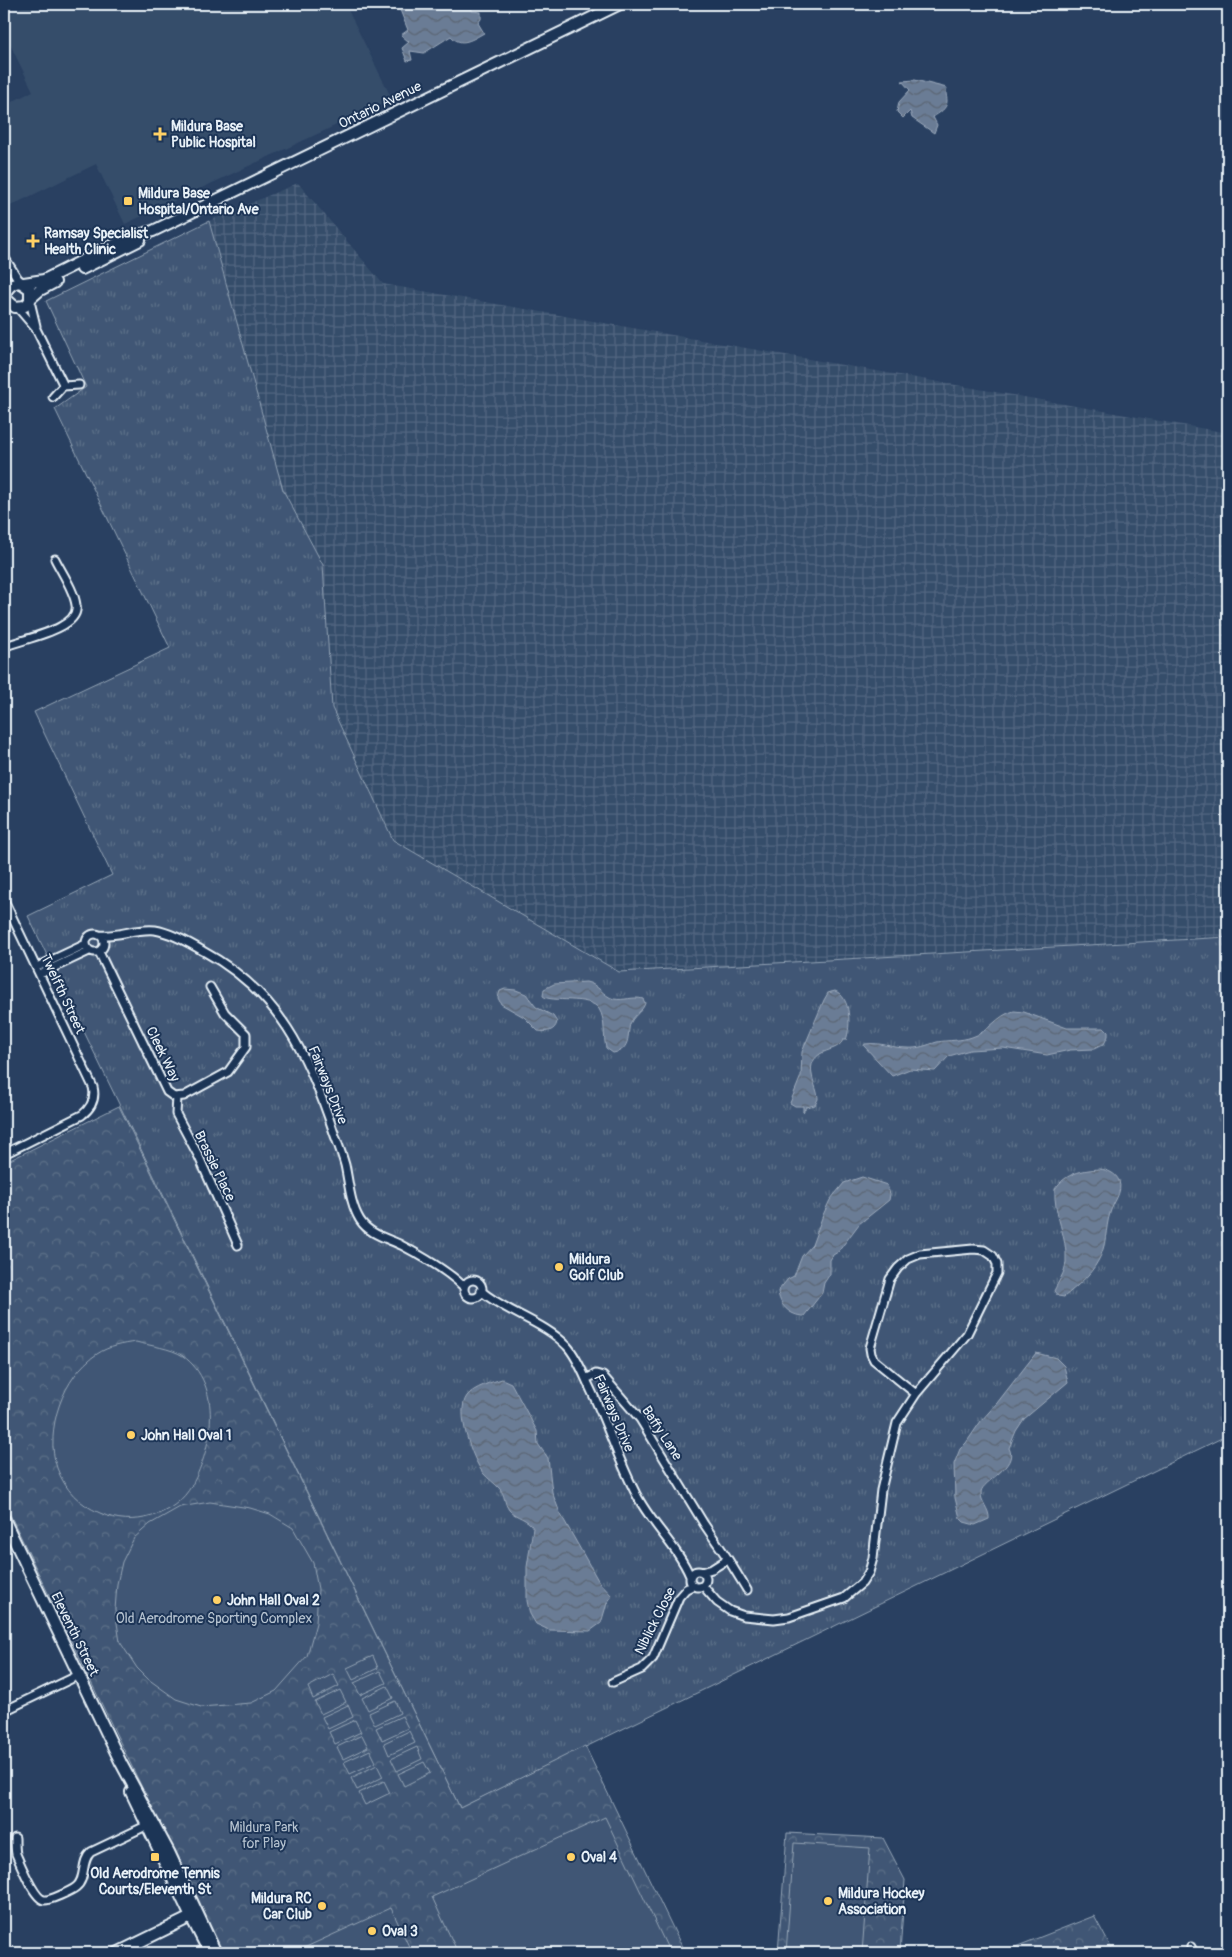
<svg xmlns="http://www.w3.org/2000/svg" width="1232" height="1957" font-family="Pangolin,sans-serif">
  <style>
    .built { fill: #364d6b }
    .industrial { fill: url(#industrial-grid) }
    .grass { fill: url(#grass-tufts); stroke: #94a4b6 }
    .park { fill: url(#park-crowns); stroke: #94a4b6 }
    .pitch { fill: #415774; stroke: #94a4b6 }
    .water { fill: url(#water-waves); stroke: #9dabbd }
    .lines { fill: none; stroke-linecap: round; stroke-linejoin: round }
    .street-casing { stroke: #e8f1f8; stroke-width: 11 }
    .secondary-casing { stroke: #e8f1f8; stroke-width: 14 }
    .street { stroke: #1d3557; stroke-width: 7 }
    .secondary { stroke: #1d3557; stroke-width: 10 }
    .poi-dot { fill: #ffd166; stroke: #1d3557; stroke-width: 2 }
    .labels { text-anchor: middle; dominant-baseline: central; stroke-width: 4; stroke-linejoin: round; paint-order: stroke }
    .street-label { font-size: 14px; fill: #e8f1f8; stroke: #1d3557 }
    .poi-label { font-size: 14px; font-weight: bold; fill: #e8f1f8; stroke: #1d3557; text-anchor: start }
    .park-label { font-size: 14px; fill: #b6c3d0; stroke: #1d3557 }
  </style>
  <defs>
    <pattern id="industrial-grid" width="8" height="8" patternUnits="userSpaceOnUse" patternTransform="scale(1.25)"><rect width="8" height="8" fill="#364d6b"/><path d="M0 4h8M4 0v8" fill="none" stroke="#536781"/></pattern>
    <pattern id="grass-tufts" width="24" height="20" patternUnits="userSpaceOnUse" patternTransform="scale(1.25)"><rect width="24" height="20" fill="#415774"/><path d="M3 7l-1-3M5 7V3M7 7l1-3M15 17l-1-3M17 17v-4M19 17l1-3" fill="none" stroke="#5c7089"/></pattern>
    <pattern id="park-crowns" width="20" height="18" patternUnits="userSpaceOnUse" patternTransform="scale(1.25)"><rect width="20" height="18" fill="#415774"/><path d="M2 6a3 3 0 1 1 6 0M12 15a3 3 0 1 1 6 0" fill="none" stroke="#5c7089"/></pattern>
    <pattern id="water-waves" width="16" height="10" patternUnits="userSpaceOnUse" patternTransform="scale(1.25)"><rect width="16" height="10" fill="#6b7c95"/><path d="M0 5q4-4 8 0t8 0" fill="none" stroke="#5a6573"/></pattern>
  </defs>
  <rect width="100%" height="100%" fill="#294061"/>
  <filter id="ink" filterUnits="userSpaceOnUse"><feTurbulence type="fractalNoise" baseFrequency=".02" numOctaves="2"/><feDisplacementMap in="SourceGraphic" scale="10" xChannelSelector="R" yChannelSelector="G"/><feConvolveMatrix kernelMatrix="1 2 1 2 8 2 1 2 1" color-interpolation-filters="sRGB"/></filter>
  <g filter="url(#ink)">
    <path class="built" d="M 28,4 L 345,4 L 392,99 L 125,224 L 96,164 L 4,209 L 4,106 L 33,91 L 4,32 L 4,15 Z"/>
    <path class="industrial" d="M 298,183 L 383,284 L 1228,433 L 1228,937 L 619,972 L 393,840 L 332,708 L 323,565 L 283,490 L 209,221 Z"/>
    <path class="grass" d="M 209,221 L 283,490 L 323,565 L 332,708 L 393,840 L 619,972 L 1228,937 L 1228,1435 L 460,1808 L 28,916 L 112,875 L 34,712 L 170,648 L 55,409 L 86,387 L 46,301 Z"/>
    <path class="park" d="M 119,1106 L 460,1808 L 585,1746 L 685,1953 L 222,1953 L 4,1502 L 4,1163 Z
      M 787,1833 L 883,1838 L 905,1880 L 900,1953 L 778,1953 Z
      M 1094,1916 L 1114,1953 L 1000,1953 Z"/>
    <path class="pitch" d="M 136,1342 C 151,1346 171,1348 183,1356 C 223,1385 213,1447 192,1485 C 175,1516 132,1528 100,1513 C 79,1504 65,1490 57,1468 C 44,1430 63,1376 97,1354 C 109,1346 122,1344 136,1342 Z
      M 210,1502 L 250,1508 L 270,1514 L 293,1528 L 313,1563 L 318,1589 L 316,1623 L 307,1656 L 276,1691 L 251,1703 L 201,1707 L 176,1699 L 148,1679 L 137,1668 L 120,1642 L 115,1610 L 117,1584 L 122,1562 L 134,1538 L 150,1524 L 180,1507 Z
      M 373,1656 L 378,1668 L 353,1680 L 347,1668 Z
      M 380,1671 L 386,1683 L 360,1695 L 354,1683 Z
      M 333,1674 L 339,1686 L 313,1699 L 308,1687 Z
      M 387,1686 L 393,1698 L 368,1710 L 362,1698 Z
      M 340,1690 L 346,1702 L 321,1714 L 315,1702 Z
      M 395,1701 L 400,1713 L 375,1725 L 369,1713 Z
      M 348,1705 L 353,1717 L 328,1729 L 322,1717 Z
      M 402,1716 L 408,1728 L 382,1740 L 376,1728 Z
      M 355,1720 L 361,1732 L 335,1744 L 329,1732 Z
      M 409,1731 L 415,1743 L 389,1755 L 384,1743 Z
      M 362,1735 L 368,1747 L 343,1759 L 337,1747 Z
      M 417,1747 L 422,1759 L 397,1771 L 391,1759 Z
      M 370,1750 L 376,1762 L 350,1774 L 344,1762 Z
      M 424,1762 L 430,1773 L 404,1786 L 398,1774 Z
      M 377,1765 L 383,1777 L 357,1790 L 351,1778 Z
      M 384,1781 L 390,1793 L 365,1805 L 359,1793 Z
      M 605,1817 L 670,1953 L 458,1953 L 432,1897 Z
      M 794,1843 L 870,1848 L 862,1953 L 786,1953 Z
      M 391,1908 L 412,1953 L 293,1953 Z"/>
    <path class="water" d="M 400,4 L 471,4 L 472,11 L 481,12 L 481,19 L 478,23 L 484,33 C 473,39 461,48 451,36 L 424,53 L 410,51 L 412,60 L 407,61 L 402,48 L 409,42 L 401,35 L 408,30 L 400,10 Z
      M 915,80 L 947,88 C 945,94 947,96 947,101 C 947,109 939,113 933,117 L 937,125 L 934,133 L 912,118 L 910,111 L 903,118 L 897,112 L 899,102 L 910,90 L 902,81 Z
      M 586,982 C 598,984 603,996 614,999 C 624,1001 633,996 643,999 L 645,1003 C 643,1011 635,1014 631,1022 C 626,1031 633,1050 613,1053 L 606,1048 C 603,1036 606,1020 599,1009 C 590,995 550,1003 543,996 L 544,989 L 554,984 Z
      M 505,989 L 516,990 L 526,994 L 536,1007 L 553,1016 L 557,1022 C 555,1032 546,1032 538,1031 L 524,1017 L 501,1004 L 498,998 L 500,991 Z
      M 835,991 C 851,997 851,1026 846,1040 L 843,1040 C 839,1049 828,1049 820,1054 C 802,1066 818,1086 818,1099 L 815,1105 L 806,1107 L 803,1112 L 803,1106 L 795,1106 L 790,1103 L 801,1076 L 802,1052 L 824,1000 L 828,993 Z
      M 1014,1011 L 1024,1012 L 1067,1028 L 1104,1028 L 1108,1032 L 1108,1036 L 1104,1044 L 1094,1049 L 1070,1050 L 1047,1055 L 1003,1048 L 970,1050 L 949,1056 L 935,1071 L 910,1069 L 892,1076 L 864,1046 L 865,1044 C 882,1042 891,1048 907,1048 C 918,1049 927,1045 937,1042 C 949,1040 961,1041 972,1037 C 989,1032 997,1015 1014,1011 Z
      M 1100,1169 C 1107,1170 1116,1173 1119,1181 C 1123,1193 1113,1202 1110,1213 C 1105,1229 1107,1246 1098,1261 C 1090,1276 1077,1286 1064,1297 L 1058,1296 L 1054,1291 C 1058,1282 1065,1273 1066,1262 C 1068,1237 1053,1214 1055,1189 C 1066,1173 1082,1170 1100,1169 Z
      M 862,1177 L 887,1185 L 890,1194 L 889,1200 L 859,1224 L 838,1252 L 833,1255 L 830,1260 L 830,1274 L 824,1283 L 822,1293 L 804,1316 C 790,1316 779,1305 778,1291 L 788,1279 L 794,1276 L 802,1256 L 812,1245 L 823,1215 L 830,1200 L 844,1183 Z
      M 1036,1353 L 1056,1358 L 1064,1366 L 1068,1382 L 1024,1419 L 1016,1431 L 1009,1448 C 1019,1467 982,1481 981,1492 C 980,1502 990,1509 989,1519 L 975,1525 L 964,1522 L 960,1518 L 955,1498 L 954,1464 L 960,1449 L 966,1443 L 981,1421 L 997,1403 Z
      M 502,1379 L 511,1383 L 537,1431 L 538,1444 L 548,1458 L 552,1492 L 560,1513 L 599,1582 L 612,1596 L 607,1603 L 601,1623 L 590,1631 L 549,1630 L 536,1624 L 530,1614 L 527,1601 L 527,1567 L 533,1528 C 528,1518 516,1518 509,1510 C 504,1503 505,1495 500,1489 C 495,1483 488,1479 483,1473 C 472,1458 455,1412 467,1396 C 474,1387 492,1382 502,1379 Z"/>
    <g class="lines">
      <g class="street-casing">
        <path id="street" d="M 4,257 L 20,282
          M 4,271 L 8,287
          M 30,301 L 36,326
          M 18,308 L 36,329 L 64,386
          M 53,397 L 63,386 L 79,385
          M 4,647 C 20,639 81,630 76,605 C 74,590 62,573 55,559
          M 4,900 L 93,1087 C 96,1099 91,1108 82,1115 L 4,1154
          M86 943a9 9 0 1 1 18 0a9 9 0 1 1-18 0Z
          M 99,935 C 118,937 135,928 155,930 C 172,933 188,942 203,951 C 279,992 308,1054 334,1133 C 338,1144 342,1154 345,1165 C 349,1183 350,1204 360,1220 C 369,1234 386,1238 401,1245 C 422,1256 447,1270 464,1287
          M 99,952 L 167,1092 L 174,1097 L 184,1096 L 228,1072 L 246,1047 L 246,1034 L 225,1013 L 210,987
          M 37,967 L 86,944
          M 40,974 L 89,951
          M 177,1097 L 176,1114 L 199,1157 L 238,1245
          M464 1289a9 9 0 1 1 18 0a9 9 0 1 1-18 0Z
          M 481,1291 C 507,1313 544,1322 567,1346 C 577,1357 583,1373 589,1386 C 606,1421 618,1459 636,1494 C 651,1524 677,1546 690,1576
          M 586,1379 L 596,1374 L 603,1376 L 640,1419 L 704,1524 L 728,1559 L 712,1569 L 702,1572
          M 728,1559 L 747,1590
          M690 1579a8 8 0 1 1 16 0a8 8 0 1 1-16 0Z
          M 703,1586 L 717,1602 L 730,1611 L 744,1616 L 774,1619 L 789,1617 L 844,1598 L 862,1583 L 869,1572 L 873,1558 L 881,1490 L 897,1423 L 916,1394 L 967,1334 L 997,1273 L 997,1264 L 993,1256 L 984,1250 L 973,1249 L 920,1254 L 908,1259 L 898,1268 L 890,1279 L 870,1348 L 871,1354 L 874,1360 L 916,1394
          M 613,1682 L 642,1669 L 653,1658 L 679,1597 L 686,1589 L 692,1586
          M 4,1711 L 79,1675
          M 15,1838 C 15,1843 15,1849 16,1854 C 20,1863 34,1898 44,1900 C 49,1901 71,1891 76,1887 C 87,1878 80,1862 91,1852 L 150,1824
          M 1191,1947 L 1194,1953"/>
      </g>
      <g class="secondary-casing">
        <path id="secondary" d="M 82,269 L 140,240
          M 24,283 L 44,280 L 126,239 L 153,231 L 620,4
          M 4,294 C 9,287 11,283 20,282 L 30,289 L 30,301 L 25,306 L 15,307 L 6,299 L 6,291
          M 32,297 L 40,290 L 55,282
          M 4,1519 L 121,1763 L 169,1852 L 216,1953
          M 131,1792 L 191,1917 L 209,1952
          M 117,1953 L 197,1914"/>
      </g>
      <use href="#street" class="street"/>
      <use href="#secondary" class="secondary"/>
    </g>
  </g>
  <g class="poi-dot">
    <path d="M157.5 126.5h5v5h5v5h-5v5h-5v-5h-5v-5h5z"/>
    <rect x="123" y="196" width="10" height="10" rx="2.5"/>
    <path d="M30.5 233.5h5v5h5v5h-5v5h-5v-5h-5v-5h5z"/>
    <circle cx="559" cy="1267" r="5"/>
    <circle cx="131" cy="1435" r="5"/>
    <circle cx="217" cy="1600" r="5"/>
    <rect x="150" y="1852" width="10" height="10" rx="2.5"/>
    <circle cx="571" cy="1857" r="5"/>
    <circle cx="828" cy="1901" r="5"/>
    <circle cx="322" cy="1906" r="5"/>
    <circle cx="372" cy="1931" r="5"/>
  </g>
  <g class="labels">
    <g class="street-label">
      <text transform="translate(380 105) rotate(-26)">Ontario Avenue</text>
      <text transform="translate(63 994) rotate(65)">Twelfth Street</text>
      <text transform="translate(163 1054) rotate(64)">Cleek Way</text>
      <text transform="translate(328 1085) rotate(68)">Fairways Drive</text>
      <text transform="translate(215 1166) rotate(64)">Brassie Place</text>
      <text transform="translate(614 1413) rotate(67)">Fairways Drive</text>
      <text transform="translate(662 1433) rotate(57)">Baffy Lane</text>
      <text transform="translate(655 1621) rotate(-63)">Niblick Close</text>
      <text transform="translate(75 1634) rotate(64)">Eleventh Street</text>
    </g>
    <g class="poi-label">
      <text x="171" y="126">Mildura Base<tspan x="171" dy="16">Public Hospital</tspan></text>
      <text x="138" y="193">Mildura Base<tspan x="138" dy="16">Hospital/Ontario Ave</tspan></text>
      <text x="44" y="233">Ramsay Specialist<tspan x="44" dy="16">Health Clinic</tspan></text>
      <text x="569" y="1259">Mildura<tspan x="569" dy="16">Golf Club</tspan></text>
      <text x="141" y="1435">John Hall Oval 1</text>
      <text x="227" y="1600">John Hall Oval 2</text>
      <text x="581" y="1857">Oval 4</text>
      <text x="155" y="1873" text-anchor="middle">Old Aerodrome Tennis<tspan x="155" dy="16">Courts/Eleventh St</tspan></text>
      <text x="838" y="1893">Mildura Hockey<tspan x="838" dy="16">Association</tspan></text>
      <text x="312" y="1898" text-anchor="end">Mildura RC<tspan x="312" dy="16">Car Club</tspan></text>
      <text x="382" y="1931">Oval 3</text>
    </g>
    <g class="park-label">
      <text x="214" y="1618">Old Aerodrome Sporting Complex</text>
      <text x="264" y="1827">Mildura Park<tspan x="264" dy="16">for Play</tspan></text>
    </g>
  </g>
  <rect width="1232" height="1957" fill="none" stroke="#1d3557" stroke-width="20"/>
  <rect x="10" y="10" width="1212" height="1937" fill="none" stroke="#e8f1f8" stroke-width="2" filter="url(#ink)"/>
</svg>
